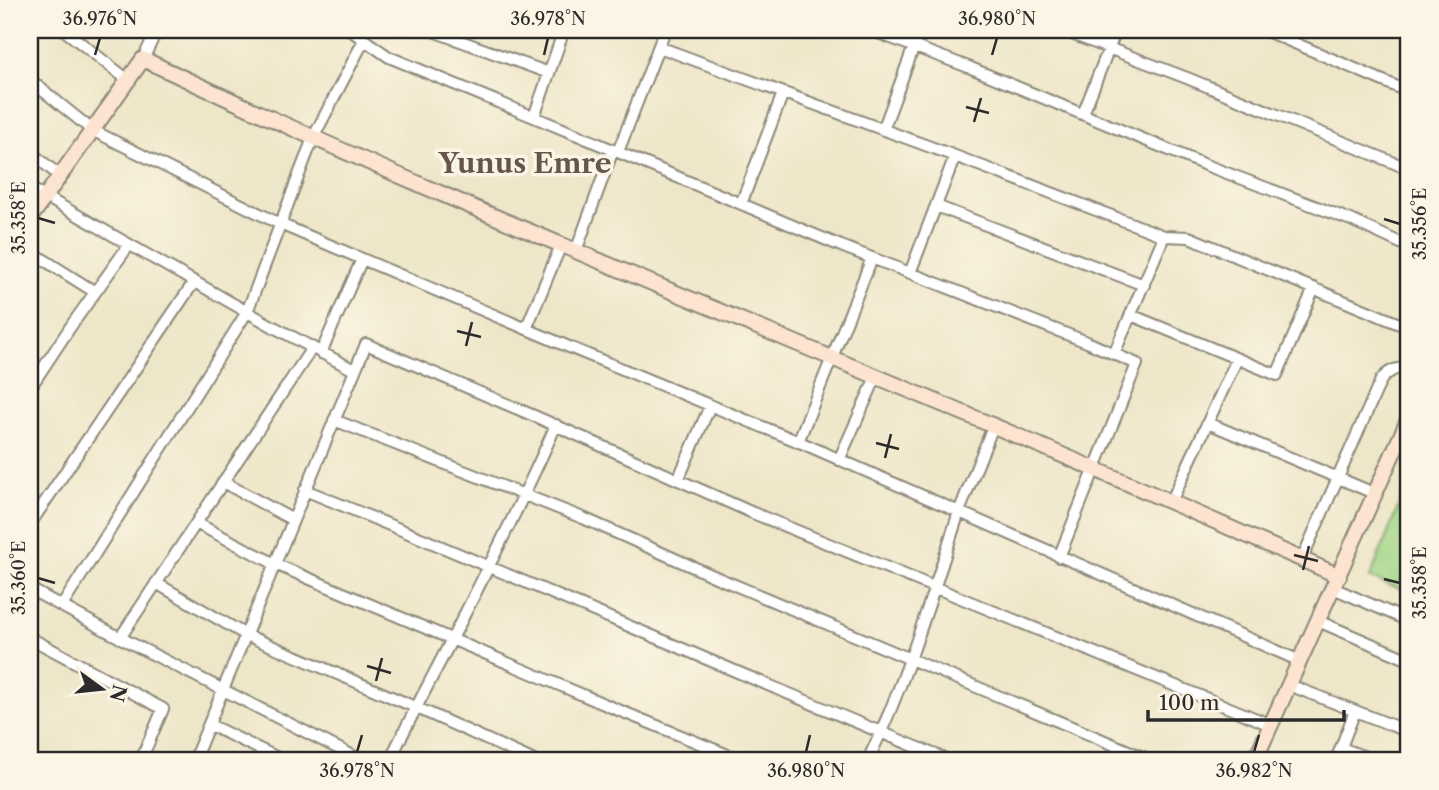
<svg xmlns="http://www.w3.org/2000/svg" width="1439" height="790" font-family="'Libre Caslon Text',serif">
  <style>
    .green { fill: #a3d686; stroke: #678058; stroke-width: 2 }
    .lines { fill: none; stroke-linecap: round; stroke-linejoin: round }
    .minor-casing { stroke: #8c887a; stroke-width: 14 }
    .secondary-casing { stroke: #8c887a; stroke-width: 18 }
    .minor { stroke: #fff; stroke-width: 10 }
    .secondary { stroke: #fde4d1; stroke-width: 14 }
    .ticks { fill: none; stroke: #2b2b2b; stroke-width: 2.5 }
    .labels { text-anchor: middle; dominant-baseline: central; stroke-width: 7; stroke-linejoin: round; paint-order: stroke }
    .district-label { font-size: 28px; font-weight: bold; fill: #665549; stroke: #fcf5e5 }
    .neatline { fill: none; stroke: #2b2b2b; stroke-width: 2.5 }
    .ticks-label { font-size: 18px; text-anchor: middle; fill: #2b2b2b }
  </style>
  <rect width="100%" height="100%" fill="#fcf5e5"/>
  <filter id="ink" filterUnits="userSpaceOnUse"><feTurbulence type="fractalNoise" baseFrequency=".0143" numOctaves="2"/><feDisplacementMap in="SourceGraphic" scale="14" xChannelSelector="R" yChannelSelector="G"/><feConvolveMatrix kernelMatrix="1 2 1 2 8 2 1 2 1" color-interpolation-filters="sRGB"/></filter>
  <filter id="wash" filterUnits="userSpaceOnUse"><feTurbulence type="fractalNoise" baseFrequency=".00686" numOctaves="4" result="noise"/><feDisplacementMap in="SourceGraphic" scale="28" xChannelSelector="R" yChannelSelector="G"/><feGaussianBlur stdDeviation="1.57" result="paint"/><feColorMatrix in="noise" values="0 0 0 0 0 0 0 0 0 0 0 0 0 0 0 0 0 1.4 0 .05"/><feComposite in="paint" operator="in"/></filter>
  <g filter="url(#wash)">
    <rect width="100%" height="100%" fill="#eee6c8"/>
    <path class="green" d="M 1409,480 L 1409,592 L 1370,578 Z"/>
  </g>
  <g filter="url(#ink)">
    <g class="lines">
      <g class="minor-casing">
        <path id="minor" d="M 64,30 L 128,80
          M 350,30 L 389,57 L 587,139 L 841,246 L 1087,342 L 1137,364 L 1059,557
          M 430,30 L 549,73
          M 870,30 L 971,68 L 1203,164 L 1351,220 L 1409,247
          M 1061,30 L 1187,78 L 1409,169
          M 1264,30 L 1409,92
          M 659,47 L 955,156 L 1164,236 L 1189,237 L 1409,328
          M 143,59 L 157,30
          M 30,80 L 92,130 L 280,224 L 569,347 L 804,444 L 1300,661
          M 1083,114 L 1116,30
          M 534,117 L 564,30
          M 883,130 L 920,30
          M 30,152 L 60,176
          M 618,152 L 665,30
          M 30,188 L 272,326 L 354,370
          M 741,204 L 783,93
          M 936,206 L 1144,285
          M 30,251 L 95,292
          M 576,251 L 613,150
          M 910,273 L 955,156
          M 1131,315 L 1277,375 L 1314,288
          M 526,329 L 561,245
          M 321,353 L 362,259
          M 1114,354 L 1164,236
          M 30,388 L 71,326 L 129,245
          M 334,420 L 583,518 L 718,578 L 1150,760
          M 1208,423 L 1376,494
          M 798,442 L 872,258
          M 839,460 L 876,377
          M 678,480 L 710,406
          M 223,482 L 293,520
          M 305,490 C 520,578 733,672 948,760
          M 1171,502 L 1237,359
          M 196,523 L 275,564 L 611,707 L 740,760
          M 30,524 L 194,282
          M 1302,559 L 1381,380 C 1388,371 1398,366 1409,370
          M 156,583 L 246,635 L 415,707 L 532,760
          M 1333,588 L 1409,621
          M 30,589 L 111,633 L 361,760
          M 62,606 L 247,312 L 313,138 L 364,40
          M 1318,621 L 1409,660
          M 30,638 L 163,709 L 141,760
          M 120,638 L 312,348
          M 1289,685 L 1409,732
          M 210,725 L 282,760
          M 1341,748 L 1374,760
          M 194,760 L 366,344 L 532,415 L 753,513 L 1271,725
          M 390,760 C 410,718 432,678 453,637 C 489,567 524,497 556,425
          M 868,760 C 906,682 931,598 958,515 C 969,485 982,455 993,426
          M 1336,760 L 1355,711"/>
      </g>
      <g class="secondary-casing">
        <path id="secondary" d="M 30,218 L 143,59 C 376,170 614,267 851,366 C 1015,434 1177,504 1339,576
          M 1255,760 L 1409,418"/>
      </g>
      <use href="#minor" class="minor"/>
      <use href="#secondary" class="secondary"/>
    </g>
  </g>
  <path class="ticks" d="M 95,55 L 100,38M 544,55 L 548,38M 992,55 L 997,38M 966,107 L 989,113M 974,122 L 981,98M 38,218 L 55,223M 1384,219 L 1400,224M 457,331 L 481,337M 466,346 L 472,322M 876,443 L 899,449M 885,458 L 891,434M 1294,555 L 1318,561M 1303,570 L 1309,546M 38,578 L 55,583M 1384,579 L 1400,583M 367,666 L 391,673M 376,681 L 382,658M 357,752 L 362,735M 806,752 L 810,735M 1254,752 L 1259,735"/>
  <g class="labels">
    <g class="district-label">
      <text x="525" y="163">Yunus Emre</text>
    </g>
  </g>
  <rect width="1439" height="790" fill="none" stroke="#fcf5e5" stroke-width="77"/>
  <g transform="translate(102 689) rotate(105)" stroke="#fcf5e5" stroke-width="5" paint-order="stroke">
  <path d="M0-5L12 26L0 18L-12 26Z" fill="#2b2b2b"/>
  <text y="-10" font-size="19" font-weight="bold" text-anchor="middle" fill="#2b2b2b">N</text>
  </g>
  <path d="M1148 710v10h196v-10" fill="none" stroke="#2b2b2b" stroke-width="3.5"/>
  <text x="1159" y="710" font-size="21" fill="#2b2b2b" stroke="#fcf5e5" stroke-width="5" paint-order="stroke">100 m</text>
  <rect x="38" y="38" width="1362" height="714" class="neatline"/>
  <g class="ticks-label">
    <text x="100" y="25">36.976°N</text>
    <text x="548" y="25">36.978°N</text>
    <text x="997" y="25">36.980°N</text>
    <text transform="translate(19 218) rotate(-90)" y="6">35.358°E</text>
    <text transform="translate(1420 224) rotate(-90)" y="6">35.356°E</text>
    <text transform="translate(19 578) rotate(-90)" y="6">35.360°E</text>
    <text transform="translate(1420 583) rotate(-90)" y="6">35.358°E</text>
    <text x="357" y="777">36.978°N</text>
    <text x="806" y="777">36.980°N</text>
    <text x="1254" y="777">36.982°N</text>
  </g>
</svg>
